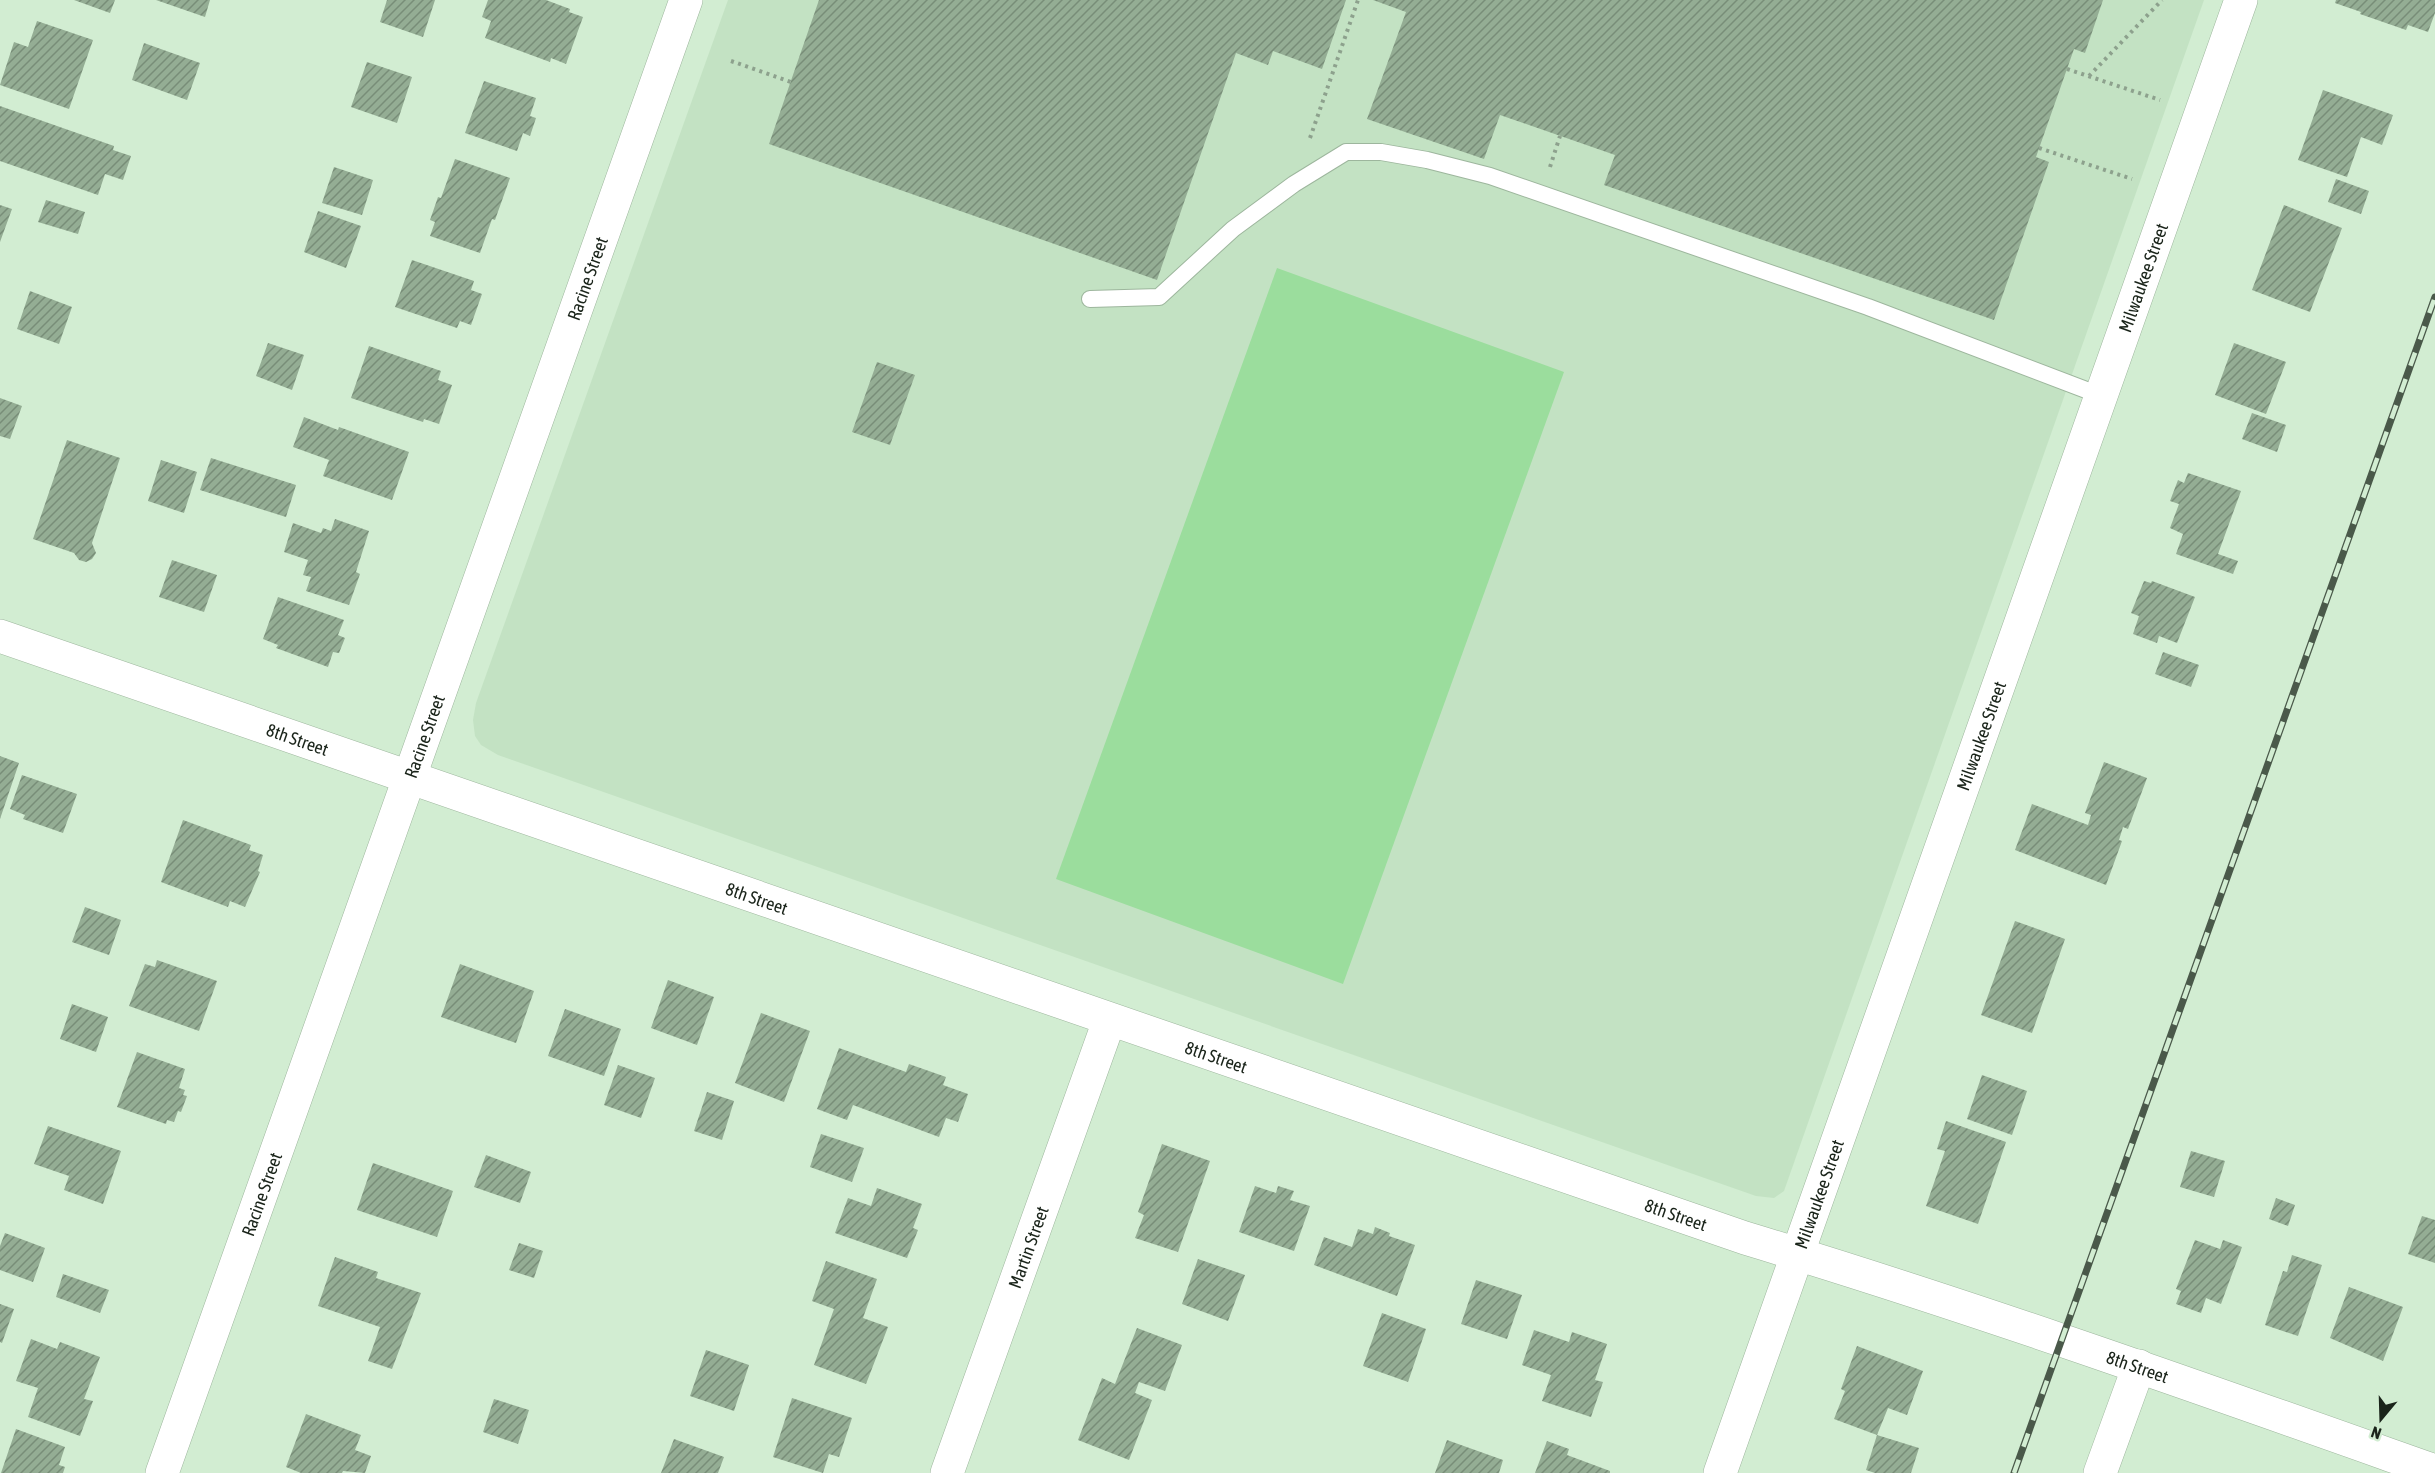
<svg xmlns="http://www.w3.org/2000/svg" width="2435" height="1473" font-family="'Asap Condensed',sans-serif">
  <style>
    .built { fill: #c3e2c3 }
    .pitch { fill: #9bdd9d }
    .building { fill: url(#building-hatch) }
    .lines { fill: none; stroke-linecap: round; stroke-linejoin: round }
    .lane-casing { stroke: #9db69d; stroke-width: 18 }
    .street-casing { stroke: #9db69d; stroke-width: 34 }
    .secondary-casing { stroke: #9db69d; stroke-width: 34 }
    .path { stroke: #8da18d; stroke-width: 4; stroke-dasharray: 3 4.5; stroke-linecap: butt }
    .lane { stroke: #fff; stroke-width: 16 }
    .street { stroke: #fff; stroke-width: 33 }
    .secondary { stroke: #fff; stroke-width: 33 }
    .rail-casing { stroke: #4a594a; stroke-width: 7 }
    .rail { stroke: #d2edd2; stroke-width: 4.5; stroke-dasharray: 14; stroke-linecap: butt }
    .labels { text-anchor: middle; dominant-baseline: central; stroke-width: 5; stroke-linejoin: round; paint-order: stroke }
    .street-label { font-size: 18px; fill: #1a241a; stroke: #d2edd2 }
  </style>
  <defs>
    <pattern id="building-hatch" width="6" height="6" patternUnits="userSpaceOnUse" patternTransform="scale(1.5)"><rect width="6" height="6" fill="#94ad94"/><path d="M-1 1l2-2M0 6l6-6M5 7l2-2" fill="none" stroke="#788d78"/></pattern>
  </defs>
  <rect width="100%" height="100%" fill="#d2edd2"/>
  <path class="built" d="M 728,0 L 2204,0 L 1784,1191 L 1774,1198 L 1756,1196 L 498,755 L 481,745 L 475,736 L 473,720 L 476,703 Z"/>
  <path class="pitch" d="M 1277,268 L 1564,372 L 1343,984 L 1056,879 Z"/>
  <path class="building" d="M 74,0 L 115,0 L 110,13 Z
    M 156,0 L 210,0 L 205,17 Z
    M 387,0 L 435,0 L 423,37 L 380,22 Z
    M 488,0 L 546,0 L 570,9 L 569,12 L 583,17 L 566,64 L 551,58 L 550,62 L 485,38 L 491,21 L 482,17 Z
    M 819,0 L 1346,0 L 1322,69 L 1273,51 L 1268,65 L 1236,53 L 1157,280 L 769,144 Z
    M 1373,0 L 2103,0 L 2085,53 L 2074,49 L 2036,157 L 2049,162 L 1994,320 L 1604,185 L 1615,155 L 1500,115 L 1484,159 L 1367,119 L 1406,12 Z
    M 2336,0 L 2435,0 L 2435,13 L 2428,32 L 2408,25 L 2406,30 L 2360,14 L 2361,12 L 2335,3 Z
    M 37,21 L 93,40 L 69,109 L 0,85 L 14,42 L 28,47 Z
    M 144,43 L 200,63 L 187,100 L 132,80 Z
    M 367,62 L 412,77 L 397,123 L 351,107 Z
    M 484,81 L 536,98 L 530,116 L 536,118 L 530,136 L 523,133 L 517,151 L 465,133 Z
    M 2323,90 L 2393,115 L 2382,145 L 2361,137 L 2347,177 L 2298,160 Z
    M 0,106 L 114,146 L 113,150 L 131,156 L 123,180 L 105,174 L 98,195 L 0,161 Z
    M 455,159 L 510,178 L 495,220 L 492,219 L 480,253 L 430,236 L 435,222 L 430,220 L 438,197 L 441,198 Z
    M 334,167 L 373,180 L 362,215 L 322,203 Z
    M 2336,179 L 2369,191 L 2361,214 L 2328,202 Z
    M 46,200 L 85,212 L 78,234 L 38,222 Z
    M 0,205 L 12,209 L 0,242 Z
    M 2284,205 L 2342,228 L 2310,312 L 2252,290 Z
    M 318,211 L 361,226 L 346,268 L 304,252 Z
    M 412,260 L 474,281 L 471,290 L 482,294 L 471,325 L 460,321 L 457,328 L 395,307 Z
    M 30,291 L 72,307 L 59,344 L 17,329 Z
    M 268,343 L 304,355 L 292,390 L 256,376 Z
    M 2234,343 L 2286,362 L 2266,414 L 2215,395 Z
    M 369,346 L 441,371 L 438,380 L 452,385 L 439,424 L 424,419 L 423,422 L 351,398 Z
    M 877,362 L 915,375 L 890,445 L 852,432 Z
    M 0,398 L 22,406 L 10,439 L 0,436 Z
    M 2252,413 L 2286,425 L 2277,452 L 2242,439 Z
    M 304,417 L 338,430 L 339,427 L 409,452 L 392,500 L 323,476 L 329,460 L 293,447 Z
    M 67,440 L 120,458 L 92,543 L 96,553 L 92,559 L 86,562 L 79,560 L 74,553 L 33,539 Z
    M 211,458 L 296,485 L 286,517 L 200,490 Z
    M 161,460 L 197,472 L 184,513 L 148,501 Z
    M 2188,473 L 2241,491 L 2218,554 L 2238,561 L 2233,574 L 2176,554 L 2183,534 L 2170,528 L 2179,504 L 2170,501 L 2178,480 L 2184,483 Z
    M 335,519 L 369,531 L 356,572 L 360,574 L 349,605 L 306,591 L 311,577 L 303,575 L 308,560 L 284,552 L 293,523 L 321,533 L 323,528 L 331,531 Z
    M 172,560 L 217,575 L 204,612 L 159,597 Z
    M 2144,581 L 2151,583 L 2152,581 L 2195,597 L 2177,643 L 2159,636 L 2157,643 L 2133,634 L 2139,616 L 2131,613 Z
    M 278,597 L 344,620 L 338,635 L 345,638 L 339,653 L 333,652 L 328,667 L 276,648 L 278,645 L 263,639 Z
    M 2163,652 L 2199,665 L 2191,687 L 2155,674 Z
    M 0,756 L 19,763 L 0,819 Z
    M 2104,762 L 2147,778 L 2128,829 L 2123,827 L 2119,840 L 2122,841 L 2106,885 L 2015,850 L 2032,804 L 2088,825 L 2091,815 L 2085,813 Z
    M 22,775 L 77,794 L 63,833 L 23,819 L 25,815 L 10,809 Z
    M 183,820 L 251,845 L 249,850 L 263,855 L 258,871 L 260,872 L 245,907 L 230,901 L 228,907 L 161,882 Z
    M 85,907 L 121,920 L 109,955 L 72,942 Z
    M 2015,921 L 2065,939 L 2032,1033 L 1981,1015 Z
    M 157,960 L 217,981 L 199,1031 L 129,1006 L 145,964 L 155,967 Z
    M 460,964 L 534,991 L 516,1043 L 441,1017 Z
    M 668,980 L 714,997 L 697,1045 L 651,1028 Z
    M 72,1004 L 108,1017 L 96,1052 L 60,1039 Z
    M 565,1009 L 621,1029 L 604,1076 L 548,1056 Z
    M 761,1013 L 810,1031 L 784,1102 L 735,1083 Z
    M 839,1048 L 906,1072 L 909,1064 L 946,1077 L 943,1085 L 968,1094 L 958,1122 L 946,1118 L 939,1137 L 853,1105 L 847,1120 L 817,1109 Z
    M 137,1052 L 185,1069 L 179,1088 L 185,1090 L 183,1095 L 187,1096 L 181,1112 L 178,1111 L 174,1122 L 167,1120 L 166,1124 L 117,1107 Z
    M 618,1065 L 655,1078 L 641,1118 L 604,1105 Z
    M 1982,1075 L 2027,1091 L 2012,1135 L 1967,1119 Z
    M 707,1092 L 734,1101 L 722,1140 L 694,1131 Z
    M 1946,1121 L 2006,1142 L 1978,1224 L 1926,1206 L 1945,1151 L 1937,1149 Z
    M 48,1126 L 121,1151 L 103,1204 L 64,1190 L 69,1176 L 34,1164 Z
    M 821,1134 L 864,1148 L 852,1182 L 810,1167 Z
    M 1162,1144 L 1210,1161 L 1178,1252 L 1135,1238 L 1144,1215 L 1138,1212 Z
    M 2191,1151 L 2225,1161 L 2214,1197 L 2180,1187 Z
    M 486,1155 L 531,1172 L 520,1203 L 474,1187 Z
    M 373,1163 L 453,1191 L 437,1237 L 357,1210 Z
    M 1255,1186 L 1276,1193 L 1278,1186 L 1294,1191 L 1290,1200 L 1310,1206 L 1294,1251 L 1239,1232 Z
    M 877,1188 L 922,1204 L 913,1228 L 918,1230 L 907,1258 L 835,1233 L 848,1198 L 871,1206 Z
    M 2276,1198 L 2295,1205 L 2288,1226 L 2269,1219 Z
    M 2422,1216 L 2435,1220 L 2435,1263 L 2408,1254 Z
    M 1375,1227 L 1390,1233 L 1389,1236 L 1415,1245 L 1397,1296 L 1314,1265 L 1324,1237 L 1352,1247 L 1358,1229 L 1373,1234 Z
    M 5,1233 L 45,1248 L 33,1282 L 0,1270 L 0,1246 Z
    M 2195,1240 L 2220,1249 L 2223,1240 L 2242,1247 L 2221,1304 L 2206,1298 L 2201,1313 L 2176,1304 L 2181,1291 L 2176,1289 Z
    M 519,1243 L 543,1251 L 534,1278 L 509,1270 Z
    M 2292,1255 L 2322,1265 L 2298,1336 L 2265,1325 L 2283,1271 L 2287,1272 Z
    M 335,1257 L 378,1272 L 376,1278 L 421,1293 L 392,1369 L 368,1361 L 380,1327 L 318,1306 Z
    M 1198,1259 L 1245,1275 L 1228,1321 L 1182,1304 Z
    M 826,1261 L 877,1279 L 863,1318 L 888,1327 L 866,1384 L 814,1365 L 834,1309 L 812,1301 Z
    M 63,1274 L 109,1290 L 100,1313 L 56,1297 Z
    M 1476,1280 L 1522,1295 L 1507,1339 L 1461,1324 Z
    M 2349,1287 L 2403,1307 L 2383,1361 L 2330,1338 Z
    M 0,1304 L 14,1309 L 2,1343 L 0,1342 Z
    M 1382,1313 L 1426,1329 L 1408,1382 L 1363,1366 Z
    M 1137,1328 L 1182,1345 L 1165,1391 L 1139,1382 L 1135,1393 L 1152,1400 L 1129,1460 L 1078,1440 L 1102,1378 L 1115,1384 Z
    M 1534,1330 L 1569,1342 L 1572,1332 L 1607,1344 L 1595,1380 L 1603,1382 L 1591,1417 L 1542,1401 L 1551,1375 L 1522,1365 Z
    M 31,1339 L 57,1349 L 60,1342 L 100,1357 L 84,1399 L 93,1401 L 80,1436 L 28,1417 L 38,1388 L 16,1381 Z
    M 1857,1346 L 1923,1371 L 1907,1415 L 1888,1408 L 1877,1435 L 1919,1448 L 1911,1473 L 1875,1473 L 1866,1470 L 1877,1435 L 1834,1419 L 1845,1391 L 1841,1389 Z
    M 706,1350 L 749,1365 L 734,1411 L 690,1396 Z
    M 792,1398 L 852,1418 L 839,1457 L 829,1454 L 823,1473 L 773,1457 Z
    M 494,1399 L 529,1410 L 518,1444 L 483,1432 Z
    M 306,1414 L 361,1435 L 355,1450 L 371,1456 L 365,1473 L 343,1471 L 342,1473 L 301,1473 L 286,1467 Z
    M 16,1429 L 65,1447 L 59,1465 L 65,1467 L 63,1473 L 1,1473 Z
    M 674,1439 L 724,1457 L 718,1473 L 661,1473 Z
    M 1447,1440 L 1503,1460 L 1499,1473 L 1435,1473 Z
    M 1547,1441 L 1569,1449 L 1567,1455 L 1610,1471 L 1610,1473 L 1535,1473 Z"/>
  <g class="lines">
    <g class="lane-casing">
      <path id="lane" d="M 1090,299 L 1159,297 L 1233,229 L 1294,184 L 1346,152 L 1381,152 L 1427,160 L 1490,176 L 1868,307 L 2102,396"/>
    </g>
    <g class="street-casing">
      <g id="street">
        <path id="s1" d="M 0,636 C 581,837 1162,1039 1745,1238 C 1977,1308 2206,1390 2435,1471"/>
        <path id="s2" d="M 947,1473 L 1109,1021"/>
        <path d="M 2100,1473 L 2139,1366"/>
      </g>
    </g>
    <g class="secondary-casing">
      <g id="secondary">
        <path id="s3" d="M 162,1473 L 686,0"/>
        <path id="s4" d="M 1720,1473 L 2241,0"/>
      </g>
    </g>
    <path class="path" d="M 731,61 L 791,82
      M 2067,69 L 2160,100
      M 2089,76 L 2162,0
      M 1310,138 L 1358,0
      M 2039,148 L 2132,179
      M 1550,167 L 1560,136"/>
    <use href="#lane" class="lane"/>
    <use href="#street" class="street"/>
    <use href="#secondary" class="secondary"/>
    <g class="rail-casing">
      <path id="rail" d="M 2014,1473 L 2435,297"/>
    </g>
    <use href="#rail" class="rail"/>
  </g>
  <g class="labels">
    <g class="street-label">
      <text stroke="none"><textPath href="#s3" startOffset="1268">Racine Street</textPath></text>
      <text stroke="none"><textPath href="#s4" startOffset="1268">Milwaukee Street</textPath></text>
      <text stroke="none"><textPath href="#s3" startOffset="782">Racine Street</textPath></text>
      <text stroke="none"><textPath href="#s4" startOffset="782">Milwaukee Street</textPath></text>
      <text stroke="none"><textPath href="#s1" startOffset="315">8th Street</textPath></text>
      <text stroke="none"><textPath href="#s1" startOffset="801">8th Street</textPath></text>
      <text stroke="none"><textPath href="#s1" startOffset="1287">8th Street</textPath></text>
      <text stroke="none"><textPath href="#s3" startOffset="296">Racine Street</textPath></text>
      <text stroke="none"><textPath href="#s4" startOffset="296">Milwaukee Street</textPath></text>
      <text stroke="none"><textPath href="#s1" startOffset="1773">8th Street</textPath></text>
      <text stroke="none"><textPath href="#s2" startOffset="240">Martin Street</textPath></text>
      <text stroke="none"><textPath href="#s1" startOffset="2259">8th Street</textPath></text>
    </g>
  </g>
  <g transform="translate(2381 1419) rotate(199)" stroke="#d2edd2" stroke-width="4.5" paint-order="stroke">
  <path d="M0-4.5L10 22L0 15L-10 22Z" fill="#1a241a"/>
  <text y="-9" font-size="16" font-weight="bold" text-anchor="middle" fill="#1a241a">N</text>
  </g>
</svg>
